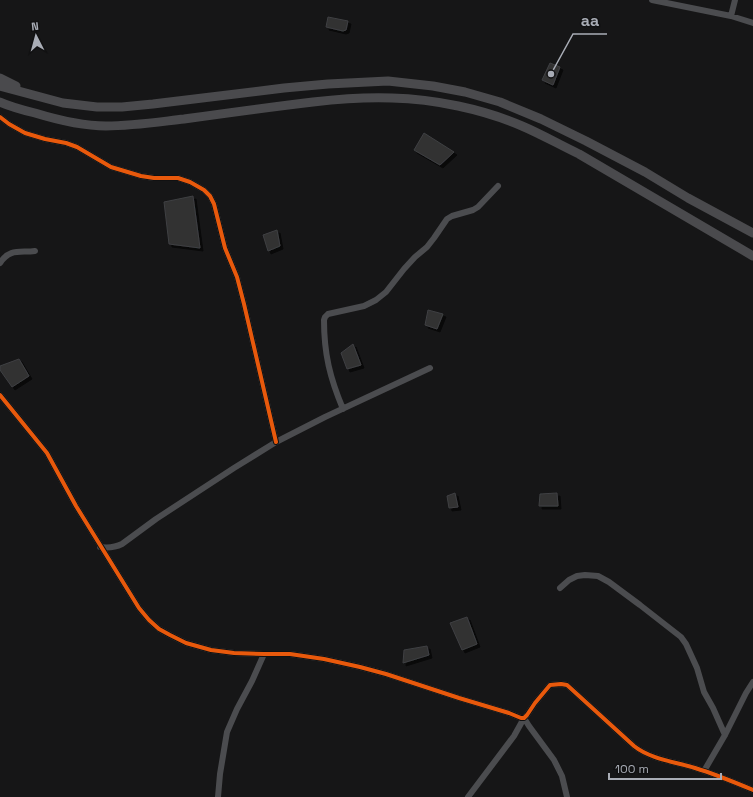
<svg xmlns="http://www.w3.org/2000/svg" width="753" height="797" font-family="'Space Grotesk',sans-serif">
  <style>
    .building { fill: #313132; stroke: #3f4043; filter: url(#shadow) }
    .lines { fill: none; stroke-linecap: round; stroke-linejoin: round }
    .street { stroke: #4b4c4f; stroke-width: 6 }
    .secondary { stroke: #4a4a4d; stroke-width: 9 }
    .cycleway-casing { stroke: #111112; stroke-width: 6 }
    .cycleway { stroke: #e8590c; stroke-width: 4 }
    .leader { fill: none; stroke: #a9adb6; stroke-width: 1.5 }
    .callout-dot { fill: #a9adb6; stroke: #111112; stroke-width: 1.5 }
    .callout-label { font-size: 16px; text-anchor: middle; font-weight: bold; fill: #a9adb6; stroke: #111112; stroke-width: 3; stroke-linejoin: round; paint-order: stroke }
  </style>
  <defs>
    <filter id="shadow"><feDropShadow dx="3" dy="3" stdDeviation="0" flood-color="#0009"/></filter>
  </defs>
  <rect width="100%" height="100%" fill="#161617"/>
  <path class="building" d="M 328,17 L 348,21 L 346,30 L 343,31 L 326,27 Z
    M 550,63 L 560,67 L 553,85 L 542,80 Z
    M 424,133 L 454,152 L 440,165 L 414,150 Z
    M 193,196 L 200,248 L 169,244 L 164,202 Z
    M 277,230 L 280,246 L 268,251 L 263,235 Z
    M 428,310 L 443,314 L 437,329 L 425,325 Z
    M 353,344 L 361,365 L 347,369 L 341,353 Z
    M 19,359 L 29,376 L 12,387 L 0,370 L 0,366 Z
    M 455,493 L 458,507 L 449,508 L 447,496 Z
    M 557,493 L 558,506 L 539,506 L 540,494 Z
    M 467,617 L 477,644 L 462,650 L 450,623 Z
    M 427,646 L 429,655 L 403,663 L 404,650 Z"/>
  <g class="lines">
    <path class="street" d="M 652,0 L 731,16 L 753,23
      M 731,16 L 735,0
      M 0,117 L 9,124 L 25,133 L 45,139 L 66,143 L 77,147 L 111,167 L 141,176 L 154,178 L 178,178 L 190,182 L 204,190 L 210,196 L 214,204 L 225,248 L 237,277 L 244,304 L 276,442
      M 0,263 C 10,248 20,253 35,251
      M 0,395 L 47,453 L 76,506 L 139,608 L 149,620 L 159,629 L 170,635 L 186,643 L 211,650 L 234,653 L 264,654 L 290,654 L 324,659 L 360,667 L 386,674 L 459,698 L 509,713 L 521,718 L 524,718 L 527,715 L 535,703 L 550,685 L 561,684 L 567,685 L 634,746 C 650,759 676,762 695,768 C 715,774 734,782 753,790
      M 343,409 C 330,378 324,354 324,320 L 325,317 L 328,314 L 364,306 L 376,300 L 386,292 L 404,269 L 415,257 L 427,247 L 434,238 L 447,219 L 452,216 L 473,210 L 478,207 L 498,186
      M 100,547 C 108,548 114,548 122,544 L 156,519 L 234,468 L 276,442 L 325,417 L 430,368
      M 560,588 L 569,580 L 577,576 L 585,575 L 598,576 L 609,582 L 640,605 L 681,637 L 686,644 L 697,668 L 704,692 L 713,708 L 725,735
      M 524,718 L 529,726 L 554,760 L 562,776 L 567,797
      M 704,771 L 725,735 L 746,693 L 753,682
      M 218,797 L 220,774 L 227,732 L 237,709 L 252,681 L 264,654
      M 468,797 L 514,736 L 524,718"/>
    <path class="secondary" d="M 0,78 L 16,86
      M 0,86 L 63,103 L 97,107 L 122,107 L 153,104 L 284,88 L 328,84 L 388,81 L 433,86 L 465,92 L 500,102 L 541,119 L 586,141 L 645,172 L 688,198 L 753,233
      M 0,102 C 11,107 23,110 35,113 C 58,120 81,126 106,126 C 132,126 158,122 184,119 C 227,113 270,107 313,102 C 339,99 366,97 392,98 C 434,99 483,109 522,126 C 541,134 560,145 579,154 L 753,256"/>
    <g class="cycleway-casing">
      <path id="cycleway" d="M 0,117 L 9,124 L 25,133 L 45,139 L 66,143 L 77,147 L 111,167 L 141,176 L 154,178 L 178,178 L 190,182 L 204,190 L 210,196 L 214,204 L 225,248 L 237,277 L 244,304 L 276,442
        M 0,395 L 47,453 L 76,506 L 139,608 L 149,620 L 159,629 L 170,635 L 186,643 L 211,650 L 234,653 L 264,654 L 290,654 L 324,659 L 360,667 L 386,674 L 459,698 L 509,713 L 521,718 L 524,718 L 527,715 L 535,703 L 550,685 L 561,684 L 567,685 L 634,746 C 650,759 676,762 695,768 C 715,774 734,782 753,790"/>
    </g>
    <use href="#cycleway" class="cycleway"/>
  </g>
  <path class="leader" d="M551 74L573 34H607"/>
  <circle class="callout-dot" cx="551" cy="74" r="4"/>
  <g class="callout-label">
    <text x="590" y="26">aa</text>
  </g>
  <g transform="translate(36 36) rotate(354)" stroke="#111112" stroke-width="3" paint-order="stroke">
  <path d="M0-3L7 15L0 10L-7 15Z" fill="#a9adb6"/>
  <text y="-6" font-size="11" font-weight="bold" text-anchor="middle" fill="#a9adb6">N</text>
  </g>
  <path d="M609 773v6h112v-6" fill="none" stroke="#a9adb6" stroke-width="2"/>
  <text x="615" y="773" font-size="12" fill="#a9adb6" stroke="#111112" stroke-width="3" paint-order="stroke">100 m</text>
</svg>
